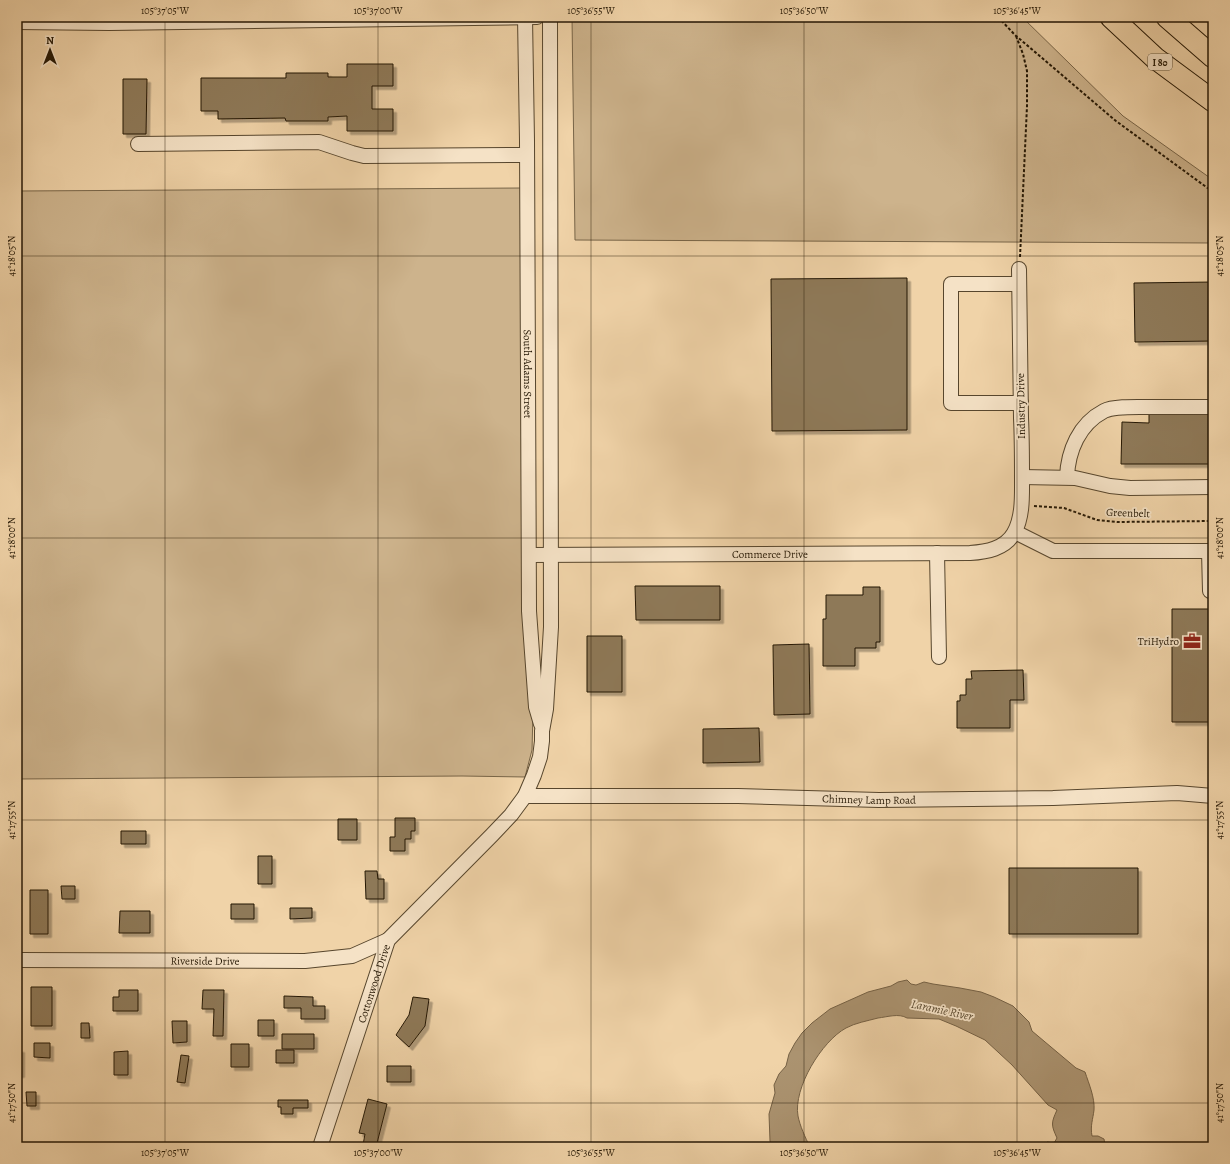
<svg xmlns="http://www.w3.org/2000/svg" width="1230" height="1164" font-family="Alegreya,serif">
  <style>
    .green { fill: #cdb38c; stroke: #786548 }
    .water { fill: #ab9370; stroke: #756145 }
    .building { fill: #8e7959; stroke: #241704; filter: url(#shadow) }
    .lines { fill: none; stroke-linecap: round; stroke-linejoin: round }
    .minor-casing { stroke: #57462d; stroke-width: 16 }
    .highway-casing { stroke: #241704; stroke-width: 23 }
    .path { stroke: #241704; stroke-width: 2; stroke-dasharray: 3 2; stroke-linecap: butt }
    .minor { stroke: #f5e2c6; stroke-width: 14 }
    .highway { stroke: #f0d3a8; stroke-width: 21 }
    .ticks { fill: none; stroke: #241704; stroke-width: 1; stroke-opacity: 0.45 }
    .labels { text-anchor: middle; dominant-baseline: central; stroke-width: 3.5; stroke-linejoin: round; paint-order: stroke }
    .shield { fill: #f5e2c6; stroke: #63543e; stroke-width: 1 }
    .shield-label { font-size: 10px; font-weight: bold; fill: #241704 }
    .street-label { font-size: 11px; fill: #241704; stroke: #f5e2c6 }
    .poi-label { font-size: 11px; fill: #241704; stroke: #f5e2c6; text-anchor: end }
    .water-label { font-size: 12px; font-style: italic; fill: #5a492f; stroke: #f5e2c6 }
    .neatline { fill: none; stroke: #241704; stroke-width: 1.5 }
    .ticks-label { font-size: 10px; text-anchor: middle; fill: #241704 }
  </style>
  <defs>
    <filter id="shadow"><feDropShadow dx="3.5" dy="3.5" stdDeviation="0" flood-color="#0004"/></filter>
  </defs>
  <rect width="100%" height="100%" fill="#f0d3a8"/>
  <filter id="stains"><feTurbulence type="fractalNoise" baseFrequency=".005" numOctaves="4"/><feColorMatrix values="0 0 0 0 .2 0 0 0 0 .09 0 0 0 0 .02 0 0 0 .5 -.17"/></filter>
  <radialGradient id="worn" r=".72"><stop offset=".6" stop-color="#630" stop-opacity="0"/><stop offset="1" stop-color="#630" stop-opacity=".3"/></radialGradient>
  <path class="green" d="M 572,17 L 1022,17 L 1123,116 L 1213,180 L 1213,243 L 575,240 Z
    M 521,188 L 522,611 L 533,712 L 532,750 L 525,777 L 462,776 L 17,779 L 17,191 Z"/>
  <path class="water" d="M 907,980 L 911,984 L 916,985 L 924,982 L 933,984 L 960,988 L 981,992 L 994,997 L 1013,1006 L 1029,1022 L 1032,1031 L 1076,1068 L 1085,1072 C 1089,1084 1095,1098 1094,1110 C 1093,1119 1090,1126 1092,1136 L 1098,1136 L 1104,1139 L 1105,1145 L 1101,1147 L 1046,1147 L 1047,1142 L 1054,1143 L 1057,1138 C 1051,1125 1051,1123 1057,1110 L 1048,1105 L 1012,1065 L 985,1040 L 956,1026 L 939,1019 L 907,1018 C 899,1013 887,1017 878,1018 C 867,1021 855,1023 846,1028 C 822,1041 793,1088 798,1116 C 800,1126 805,1137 810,1147 L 772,1147 L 770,1141 L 769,1114 L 775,1093 L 774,1085 L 779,1074 L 786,1066 L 789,1054 L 795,1043 L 802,1033 L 812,1023 L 830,1009 L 868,992 L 891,986 L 898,982 Z"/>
  <path class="building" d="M 347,64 L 393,64 L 393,86 L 372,86 L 372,109 L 393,109 L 393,131 L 347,131 L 347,116 L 328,117 L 328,121 L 286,121 L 285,118 L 218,119 L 218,111 L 201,111 L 201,78 L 286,78 L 286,73 L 328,73 L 328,77 L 347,77 Z
    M 123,79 L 147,79 L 146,134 L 123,134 Z
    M 907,278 L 907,430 L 772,431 L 771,279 Z
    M 1213,282 L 1213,341 L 1135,342 L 1134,283 Z
    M 1149,413 L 1213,413 L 1213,464 L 1121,464 L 1122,422 L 1149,423 Z
    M 635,586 L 720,586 L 720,620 L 636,620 Z
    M 863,587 L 880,587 L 880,642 L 876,642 L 876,648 L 855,648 L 855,666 L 823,666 L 823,619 L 826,619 L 826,595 L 863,595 Z
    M 1172,609 L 1213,609 L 1213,722 L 1172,722 Z
    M 587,636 L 622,636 L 622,692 L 587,692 Z
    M 809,644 L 810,714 L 774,715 L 773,645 Z
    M 1023,670 L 1024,700 L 1010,700 L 1010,728 L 957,728 L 957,701 L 960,701 L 960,695 L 966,695 L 966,679 L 972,679 L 971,671 Z
    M 759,728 L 760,762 L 703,763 L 703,729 Z
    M 395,818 L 415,818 L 415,831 L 411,831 L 411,839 L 405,839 L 405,851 L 390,851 L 390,837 L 395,837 Z
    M 338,819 L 357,819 L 357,840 L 338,840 Z
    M 121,831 L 146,831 L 146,844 L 121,844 Z
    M 258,856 L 272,856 L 272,884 L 258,884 Z
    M 1009,868 L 1138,868 L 1138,934 L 1009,934 Z
    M 365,871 L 377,871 L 378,879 L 384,879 L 384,899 L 366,899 Z
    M 61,886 L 75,886 L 75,899 L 62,899 Z
    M 30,890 L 48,890 L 48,934 L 30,934 Z
    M 231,904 L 254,904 L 254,919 L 231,919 Z
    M 290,908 L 312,908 L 312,918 L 290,919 Z
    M 120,911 L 150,911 L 150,933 L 119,933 Z
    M 31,987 L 52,987 L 52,1026 L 31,1026 Z
    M 119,990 L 138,990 L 138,1011 L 113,1011 L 113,997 L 119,997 Z
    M 203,990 L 224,990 L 223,1036 L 213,1036 L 214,1009 L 202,1009 Z
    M 284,996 L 313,997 L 313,1006 L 325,1006 L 325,1019 L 301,1019 L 301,1008 L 284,1008 Z
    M 413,997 L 429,999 L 425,1026 L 409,1047 L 396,1035 L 409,1015 Z
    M 258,1020 L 274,1020 L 274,1036 L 258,1036 Z
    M 172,1021 L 187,1021 L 187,1042 L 173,1043 Z
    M 81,1023 L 89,1023 L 90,1038 L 81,1038 Z
    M 282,1034 L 314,1034 L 314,1049 L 282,1049 Z
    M 34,1043 L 50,1043 L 50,1058 L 34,1057 Z
    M 231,1044 L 249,1044 L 249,1067 L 231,1067 Z
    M 17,1049 L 21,1049 L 21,1074 L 17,1074 Z
    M 276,1050 L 294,1050 L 294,1063 L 276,1063 Z
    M 128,1051 L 128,1075 L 114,1075 L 114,1052 Z
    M 181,1055 L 189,1056 L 185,1083 L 177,1082 Z
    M 387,1066 L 411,1066 L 411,1082 L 387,1082 Z
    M 26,1092 L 36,1092 L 36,1106 L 27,1106 Z
    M 368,1099 L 387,1104 L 376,1147 L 370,1147 L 363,1145 L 365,1134 L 359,1133 Z
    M 278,1100 L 308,1100 L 308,1108 L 293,1108 L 293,1114 L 281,1114 L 281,1107 L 278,1107 Z"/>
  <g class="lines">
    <g class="minor-casing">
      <g id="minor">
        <path id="s1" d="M 525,17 L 527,141 L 529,611 L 536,707 L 541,724"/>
        <path d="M 17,22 L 109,23 L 537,17"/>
        <path d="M 138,144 L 319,142 L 352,153 L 364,156 L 527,155"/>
        <path d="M 1019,284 L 951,284 L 951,403 L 1021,403"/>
        <path d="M 1022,477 L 1075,478 L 1110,486 L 1130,488 L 1213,487"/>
        <path d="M 1067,477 C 1068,451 1079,424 1104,411 C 1114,406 1137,407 1149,407 C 1170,407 1192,407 1213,407"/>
        <path d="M 1015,532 L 1053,551 L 1209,551 L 1210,591"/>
        <path d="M 937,553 L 939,657"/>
        <path id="s2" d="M 529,555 L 970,553 C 986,552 1005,549 1014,533 C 1023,517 1022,496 1022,479 C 1022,459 1022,438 1021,418 C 1020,368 1020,319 1019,269"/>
        <path id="s3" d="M 525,796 L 738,796 L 879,800 L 1053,798 L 1177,793 L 1213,796"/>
        <path id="s4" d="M 17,960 L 305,961 L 352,956 L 388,940"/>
        <path id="s5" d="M 320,1147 L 388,940 L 492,835 L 511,815 L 525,796 L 534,775 L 540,757 L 542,741 L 542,731 L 546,709 L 551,627 L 550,17"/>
      </g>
    </g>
    <g class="highway-casing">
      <path id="highway" d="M 1111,17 L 1155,58 L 1213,101
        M 1167,17 L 1213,57"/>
    </g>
    <path class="path" d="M 998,17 L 1015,35 L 1116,121 L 1213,192
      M 1016,36 L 1023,54 L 1027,71 L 1027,106 L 1020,257
      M 1034,506 L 1064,508 L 1097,520 L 1117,522 L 1213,521"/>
    <use href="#minor" class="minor"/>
    <use href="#highway" class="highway"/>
  </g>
  <path class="ticks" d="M 165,17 L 165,1147M 378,17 L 378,1147M 591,17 L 591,1147M 804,17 L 804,1147M 1017,17 L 1017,1147M 17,256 L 1213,256M 17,538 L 1213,538M 17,820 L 1213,820M 17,1103 L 1213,1103"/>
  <defs>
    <g id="office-bare" transform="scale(1.38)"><path d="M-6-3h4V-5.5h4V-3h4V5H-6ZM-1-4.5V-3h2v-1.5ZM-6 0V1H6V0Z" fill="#8f2418" stroke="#f5e2c6" stroke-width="2.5" paint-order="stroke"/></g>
  </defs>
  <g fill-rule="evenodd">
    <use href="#office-bare" x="1192" y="641"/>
  </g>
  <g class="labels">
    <rect class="shield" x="1148" y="54" width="24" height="16" rx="3"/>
    <g class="shield-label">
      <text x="1160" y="62">I 80</text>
    </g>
    <g class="street-label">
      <text stroke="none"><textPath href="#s1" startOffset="357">South Adams Street</textPath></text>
      <text transform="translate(1021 406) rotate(-91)">Industry Drive</text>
      <text transform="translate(1128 513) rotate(2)">Greenbelt</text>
      <text stroke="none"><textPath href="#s2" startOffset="241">Commerce Drive</textPath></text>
      <text stroke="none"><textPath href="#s3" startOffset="344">Chimney Lamp Road</textPath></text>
      <text stroke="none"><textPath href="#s4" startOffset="188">Riverside Drive</textPath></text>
      <text stroke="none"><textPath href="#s5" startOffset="172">Cottonwood Drive</textPath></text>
    </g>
    <g class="poi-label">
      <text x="1179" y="641">TriHydro</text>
    </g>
    <g class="water-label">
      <text transform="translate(942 1010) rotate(12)">Laramie River</text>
    </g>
  </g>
  <rect width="1230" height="1164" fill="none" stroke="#f0d3a8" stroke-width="44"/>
  <g transform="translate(50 50)" stroke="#f5e2c6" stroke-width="3" paint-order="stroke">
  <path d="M0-3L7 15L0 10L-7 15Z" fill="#241704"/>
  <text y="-6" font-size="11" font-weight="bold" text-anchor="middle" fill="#241704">N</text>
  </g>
  <rect x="22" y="22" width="1186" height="1120" class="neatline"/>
  <g class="ticks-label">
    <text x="165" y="14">105°37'05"W</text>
    <text x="378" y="14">105°37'00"W</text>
    <text x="591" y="14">105°36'55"W</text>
    <text x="804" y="14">105°36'50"W</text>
    <text x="1017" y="14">105°36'45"W</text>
    <text transform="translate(11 256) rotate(-90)" y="4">41°18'05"N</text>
    <text transform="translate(1219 256) rotate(-90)" y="4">41°18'05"N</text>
    <text transform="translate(11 538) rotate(-90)" y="4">41°18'00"N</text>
    <text transform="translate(1219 538) rotate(-90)" y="4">41°18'00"N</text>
    <text transform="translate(11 820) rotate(-90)" y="4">41°17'55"N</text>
    <text transform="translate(1219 820) rotate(-90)" y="4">41°17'55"N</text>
    <text transform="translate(11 1103) rotate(-90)" y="4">41°17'50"N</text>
    <text transform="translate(1219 1103) rotate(-90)" y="4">41°17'50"N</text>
    <text x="165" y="1156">105°37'05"W</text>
    <text x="378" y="1156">105°37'00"W</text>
    <text x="591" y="1156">105°36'55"W</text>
    <text x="804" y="1156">105°36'50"W</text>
    <text x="1017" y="1156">105°36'45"W</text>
  </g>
  <rect width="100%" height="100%" filter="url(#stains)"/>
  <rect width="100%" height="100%" fill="url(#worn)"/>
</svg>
